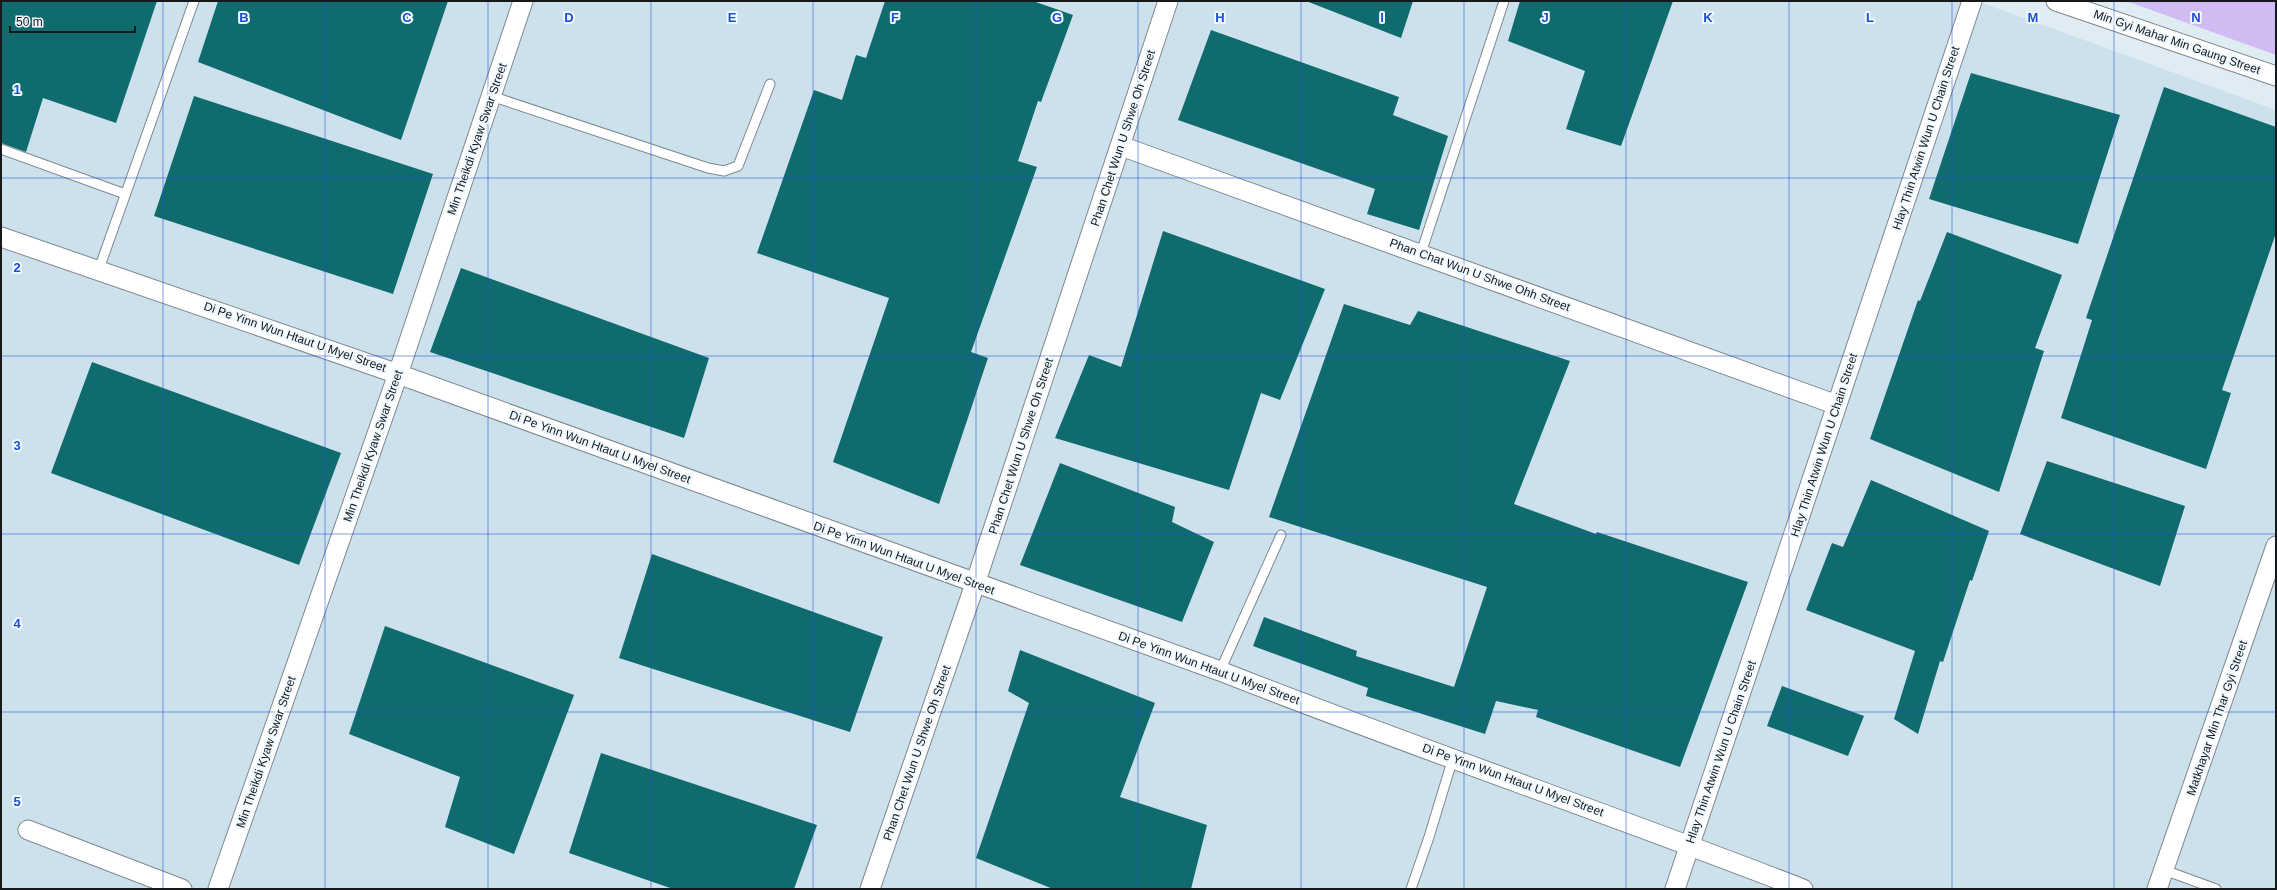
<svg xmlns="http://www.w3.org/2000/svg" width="2277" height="890" font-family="Helvetica,sans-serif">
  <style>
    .built { fill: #cde1ed }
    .water { fill: #d0bcf3 }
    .building { fill: #106b6e }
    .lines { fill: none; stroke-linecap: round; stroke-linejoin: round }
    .lane-casing { stroke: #7d888f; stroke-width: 11 }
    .street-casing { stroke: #7d888f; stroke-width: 21 }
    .lane { stroke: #fff; stroke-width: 9 }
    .street { stroke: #fff; stroke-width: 19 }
    .grid { fill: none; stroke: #1d4ed8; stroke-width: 1; stroke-opacity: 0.55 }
    .labels { text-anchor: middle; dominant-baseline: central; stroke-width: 4; stroke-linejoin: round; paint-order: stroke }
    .street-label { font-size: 12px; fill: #15191c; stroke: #eff9ff }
    .grid-label { font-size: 13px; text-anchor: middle; font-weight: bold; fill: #1d4ed8; stroke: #eff9ff; stroke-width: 4; stroke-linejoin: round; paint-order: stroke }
  </style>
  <rect width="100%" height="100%" fill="#dfecf3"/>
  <path class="built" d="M 1,1 L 1977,1 L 2276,110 L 2276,889 L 1,889 Z"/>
  <path class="water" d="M 2126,1 L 2276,1 L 2276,55 Z"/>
  <path class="building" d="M 1,1 L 157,1 L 116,123 L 43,98 L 26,152 L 1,143 Z
    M 218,1 L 448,1 L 401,140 L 198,62 Z
    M 885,1 L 1033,1 L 1073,15 L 1041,102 L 1038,101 L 1018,161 L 1037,167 L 971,352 L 988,358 L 939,504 L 833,462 L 889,298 L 757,253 L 814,90 L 842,100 L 856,55 L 866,58 Z
    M 1306,1 L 1413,1 L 1401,38 Z
    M 1520,1 L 1673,1 L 1621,146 L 1566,129 L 1585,71 L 1508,41 Z
    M 1211,30 L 1399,97 L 1393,115 L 1448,136 L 1419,230 L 1367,214 L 1375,189 L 1178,120 Z
    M 1971,73 L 2120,115 L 2078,244 L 1929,199 Z
    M 2164,87 L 2276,127 L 2276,233 L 2222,390 L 2231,393 L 2206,469 L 2061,418 L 2092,320 L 2086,318 Z
    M 194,96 L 433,174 L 393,294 L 154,216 Z
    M 1163,231 L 1325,289 L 1280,400 L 1261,393 L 1229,490 L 1055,438 L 1089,355 L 1121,367 Z
    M 1947,232 L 2062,275 L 2035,348 L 2044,351 L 1999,492 L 1870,439 L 1918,300 L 1920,301 Z
    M 461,268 L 709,358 L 684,438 L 430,352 Z
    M 1344,304 L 1410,325 L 1418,311 L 1570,361 L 1514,504 L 1596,534 L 1597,532 L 1748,582 L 1680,767 L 1536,717 L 1538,710 L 1496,701 L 1485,734 L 1366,696 L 1368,688 L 1253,646 L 1264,617 L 1357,651 L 1356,656 L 1454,687 L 1487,587 L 1269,517 Z
    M 92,362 L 341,453 L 299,565 L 51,473 Z
    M 2047,461 L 2185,506 L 2160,586 L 2020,534 Z
    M 1060,463 L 1175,507 L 1172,522 L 1214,542 L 1182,622 L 1020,565 Z
    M 1871,480 L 1989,531 L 1972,581 L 1970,580 L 1943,662 L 1940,661 L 1918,734 L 1894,719 L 1915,651 L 1806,610 L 1832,543 L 1843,547 Z
    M 652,554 L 883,637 L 850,732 L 619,658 Z
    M 385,626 L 574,695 L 514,854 L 445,827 L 460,777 L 349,734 Z
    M 1020,650 L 1155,703 L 1120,797 L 1207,825 L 1191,889 L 1053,889 L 976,858 L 1029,703 L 1008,691 Z
    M 1782,686 L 1864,716 L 1848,756 L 1767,726 Z
    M 601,753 L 817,825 L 794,889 L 673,889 L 569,853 Z"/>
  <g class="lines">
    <g class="lane-casing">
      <path id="lane" d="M 491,96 L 708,168 L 724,171 L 738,166 L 770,84
        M 1,149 L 125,194
        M 1421,253 L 1504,1
        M 99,269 L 194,1
        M 1220,671 L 1281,535
        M 2164,870 L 2216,889
        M 1411,889 L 1429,837 L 1453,758"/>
    </g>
    <g class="street-casing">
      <path id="street" d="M 2056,1 L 2276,76
        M 1121,146 L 1837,405
        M 1,237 L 398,374 L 1220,671 C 1413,747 1610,814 1803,889
        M 28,830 L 182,889
        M 218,889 L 398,374 L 523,1
        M 870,889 L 975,584 L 1168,1
        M 1675,889 L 1972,1
        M 2157,889 L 2276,546"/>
    </g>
    <use href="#lane" class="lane"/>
    <use href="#street" class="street"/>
  </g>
  <path class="grid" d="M 163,1 L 163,889M 325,1 L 325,889M 488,1 L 488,889M 651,1 L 651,889M 813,1 L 813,889M 976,1 L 976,889M 1138,1 L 1138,889M 1301,1 L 1301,889M 1464,1 L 1464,889M 1626,1 L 1626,889M 1789,1 L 1789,889M 1952,1 L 1952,889M 2114,1 L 2114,889M 1,178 L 2276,178M 1,356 L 2276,356M 1,534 L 2276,534M 1,712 L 2276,712"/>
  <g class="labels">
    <g class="street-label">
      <text transform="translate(2177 42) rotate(19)">Min Gyi Mahar Min Gaung Street</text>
      <text transform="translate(1123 138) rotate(-72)">Phan Chet Wun U Shwe Oh Street</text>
      <text transform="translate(1926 138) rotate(-72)">Hlay Thin Atwin Wun U Chain Street</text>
      <text transform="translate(477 139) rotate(-71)">Min Theikdi Kyaw Swar Street</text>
      <text transform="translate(1480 275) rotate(20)">Phan Chat Wun U Shwe Ohh Street</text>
      <text transform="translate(295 337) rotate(19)">Di Pe Yinn Wun Htaut U Myel Street</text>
      <text transform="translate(1824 445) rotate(-72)">Hlay Thin Atwin Wun U Chain Street</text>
      <text transform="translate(373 446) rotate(-71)">Min Theikdi Kyaw Swar Street</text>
      <text transform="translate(1021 446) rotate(-72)">Phan Chet Wun U Shwe Oh Street</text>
      <text transform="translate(600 447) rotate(20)">Di Pe Yinn Wun Htaut U Myel Street</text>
      <text transform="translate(904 558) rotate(20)">Di Pe Yinn Wun Htaut U Myel Street</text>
      <text transform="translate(1209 668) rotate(20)">Di Pe Yinn Wun Htaut U Myel Street</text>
      <text transform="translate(2217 718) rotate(-71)">Matkhayar Min Thar Gyi Street</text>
      <text transform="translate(266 752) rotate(-71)">Min Theikdi Kyaw Swar Street</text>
      <text transform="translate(1721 752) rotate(-71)">Hlay Thin Atwin Wun U Chain Street</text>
      <text transform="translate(917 753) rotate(-71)">Phan Chet Wun U Shwe Oh Street</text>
      <text transform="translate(1513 780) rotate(20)">Di Pe Yinn Wun Htaut U Myel Street</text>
    </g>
  </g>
  <g class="grid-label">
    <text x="244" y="22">B</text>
    <text x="407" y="22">C</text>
    <text x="569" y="22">D</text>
    <text x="732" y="22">E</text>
    <text x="895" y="22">F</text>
    <text x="1057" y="22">G</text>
    <text x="1220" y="22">H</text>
    <text x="1382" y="22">I</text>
    <text x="1545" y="22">J</text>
    <text x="1708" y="22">K</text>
    <text x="1870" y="22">L</text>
    <text x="2033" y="22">M</text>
    <text x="2196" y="22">N</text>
    <text x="17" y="94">1</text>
    <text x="17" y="272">2</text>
    <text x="17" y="450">3</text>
    <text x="17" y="628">4</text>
    <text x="17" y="806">5</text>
  </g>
  <rect width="2277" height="890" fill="none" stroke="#15191c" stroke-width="4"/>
  <path d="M10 26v6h125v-6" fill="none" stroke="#15191c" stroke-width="2"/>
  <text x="16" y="26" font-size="12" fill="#15191c" stroke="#eff9ff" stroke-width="3" paint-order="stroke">50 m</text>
</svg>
